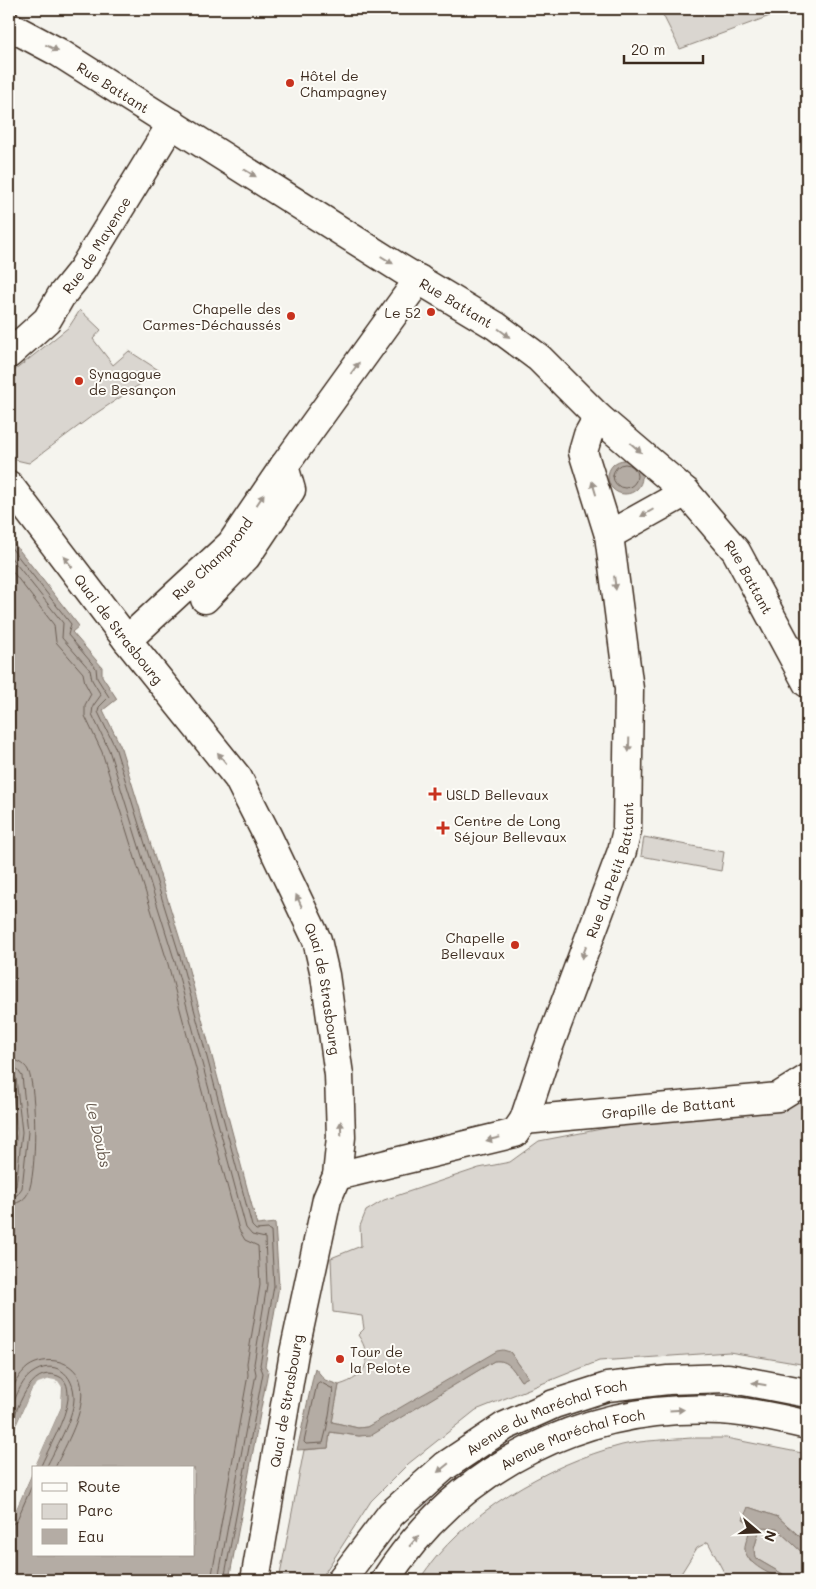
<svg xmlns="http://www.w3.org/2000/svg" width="816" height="1589" font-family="Mali,sans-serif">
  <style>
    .green { fill: #dad6d0; stroke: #8a8077 }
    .water { fill: #b4aca4; stroke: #84786e }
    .pier { fill: #f5f4ee }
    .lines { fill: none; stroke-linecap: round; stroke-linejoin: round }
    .shore { stroke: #6b5e54; stroke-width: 1 }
    .minor-casing { stroke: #3b2a1e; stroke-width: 31 }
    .major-casing { stroke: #3b2a1e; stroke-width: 31 }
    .minor { stroke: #fdfcf7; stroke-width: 28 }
    .major { stroke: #fdfcf7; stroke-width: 28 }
    .oneway { fill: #9c938a }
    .poi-dot { fill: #c8321e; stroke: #fdfcf7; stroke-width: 2 }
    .labels { text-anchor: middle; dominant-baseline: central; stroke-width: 4; stroke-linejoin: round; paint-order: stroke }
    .poi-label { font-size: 14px; fill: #3b2a1e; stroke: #fdfcf7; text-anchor: start }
    .street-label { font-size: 14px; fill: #3b2a1e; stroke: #fdfcf7 }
    .water-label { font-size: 15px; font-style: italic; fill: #65584d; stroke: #fdfcf7 }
  </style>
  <rect width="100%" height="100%" fill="#f5f4ee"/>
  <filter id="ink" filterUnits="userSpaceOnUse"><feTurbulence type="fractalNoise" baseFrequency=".02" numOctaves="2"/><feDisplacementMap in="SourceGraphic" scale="10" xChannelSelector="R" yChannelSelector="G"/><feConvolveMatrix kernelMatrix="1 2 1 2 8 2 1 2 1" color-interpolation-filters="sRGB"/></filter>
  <g filter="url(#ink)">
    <path class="green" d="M 660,9 L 776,9 L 778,13 L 680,49 Z
      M 80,310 L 101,330 L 93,339 L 113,365 L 129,351 L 160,371 L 92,416 L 29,463 L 16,460 L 9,450 L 9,375 L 69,327 Z
      M 644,837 L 724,852 L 721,871 L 641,856 Z
      M 807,1093 L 807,1365 L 729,1352 L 599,1361 L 476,1410 L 408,1464 L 371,1501 L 320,1580 L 279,1580 L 304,1450 L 328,1448 L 330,1432 L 359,1436 L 372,1434 L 494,1361 C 509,1359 513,1370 521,1381 L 528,1377 L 510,1352 L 367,1427 L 358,1428 L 332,1422 L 339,1385 C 367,1377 374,1359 358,1335 L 364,1329 L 362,1316 L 333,1312 L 331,1258 L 361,1246 L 360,1226 L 366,1211 L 384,1200 L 479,1168 L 510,1162 L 539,1141 L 643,1121 Z
      M 691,1438 L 726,1438 L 807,1454 L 807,1543 L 778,1517 L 748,1507 L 751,1528 L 745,1549 L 750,1561 L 782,1580 L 728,1580 L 708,1542 L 697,1548 L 677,1580 L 419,1580 C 463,1513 546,1465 622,1445 C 644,1440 668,1440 691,1438 Z
      M 760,1527 L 777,1529 L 807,1557 L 807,1580 L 793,1580 L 755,1558 L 754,1549 Z"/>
    <path class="water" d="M608 477a17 17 0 1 1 34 0a17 17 0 1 1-34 0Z
      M 9,537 L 79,626 L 72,632 L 102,667 L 102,676 L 117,699 L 103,710 L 120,745 L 186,959 L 257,1225 L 275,1223 L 279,1286 L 265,1366 L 268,1371 L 229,1580 L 9,1580 L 9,1525 L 34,1469 L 34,1555 L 194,1555 L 194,1468 L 34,1468 L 61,1407 L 62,1387 L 50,1379 L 32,1389 L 9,1442 L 9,1207 L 17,1133 L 9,1056 Z
      M 503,1350 L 510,1352 L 528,1377 L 521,1381 C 513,1370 509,1359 494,1361 L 372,1435 L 359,1436 L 330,1432 L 328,1448 L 297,1450 L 315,1368 L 325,1380 L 339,1385 L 332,1422 L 358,1428 L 367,1427 L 497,1351 Z
      M 748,1507 L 778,1517 L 807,1543 L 807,1557 L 777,1529 L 760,1528 L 754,1549 L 755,1558 L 793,1580 C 779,1580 747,1566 745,1550 C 744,1540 752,1533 749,1523 L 743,1519 Z"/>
    <path class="pier" d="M 50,1379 L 58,1381 L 62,1387 L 61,1407 L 9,1525 L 9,1519 L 59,1406 L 60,1388 L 56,1383 L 45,1382 L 35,1390 L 9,1444 L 9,1442 L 32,1389 L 38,1383 Z"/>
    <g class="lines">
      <path class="shore" d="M613 476a12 12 0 1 1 24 0a12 12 0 1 1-24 0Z
        M 9,545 L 71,624 L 68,635 L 96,668 L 97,678 L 109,697 L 99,707 L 98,712 L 115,747 L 181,960 L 252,1226 L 256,1230 L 268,1229 L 271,1231 L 274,1286 L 260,1365 L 263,1373 L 224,1580
        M 9,555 L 63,623 L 62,638 L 90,670 L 92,680 L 101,695 L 93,706 L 92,714 L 109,750 L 175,962 L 246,1228 L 252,1235 L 265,1238 L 267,1285 L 254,1364 L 256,1374 L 218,1580
        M 9,567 L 54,625 L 56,642 L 83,673 L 85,683 L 91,694 L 85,705 L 85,716 L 102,752 L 168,964 L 239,1230 L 245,1240 L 258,1246 L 260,1285 L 247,1363 L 248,1375 L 211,1580
        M 9,1059 C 17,1060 24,1063 28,1070 C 37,1089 37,1175 28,1193 C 24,1201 17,1204 9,1204
        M 9,1067 L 17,1069 L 22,1076 L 28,1132 L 22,1188 L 17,1195 L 9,1197
        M 9,1073 L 16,1078 L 22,1132 L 16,1186 L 9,1191
        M 320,1382 L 333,1389 C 330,1408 328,1426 323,1443 L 306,1444 L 304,1442 L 317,1384 Z
        M 9,1396 C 14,1385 18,1375 28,1367 C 45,1355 76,1359 81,1384 C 86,1413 66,1443 55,1468
        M 9,1414 C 15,1401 19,1383 31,1374 C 54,1357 75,1374 74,1399 C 73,1420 55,1449 46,1468
        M 9,1430 C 17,1411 29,1364 58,1376 C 68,1380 68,1390 68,1399 C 66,1419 48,1449 40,1468
        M 9,1525 L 16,1522 L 34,1481"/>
      <g class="minor-casing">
        <g id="minor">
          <path id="s1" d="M 9,26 L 58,52 L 401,269 L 496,326 L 539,358 L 598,417 L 686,492 L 736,551 L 807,683"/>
          <path id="s2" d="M 9,354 L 47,320 L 61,296 L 82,270 L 172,123"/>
          <path id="s3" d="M 9,485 L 127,640 L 238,778 L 267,835 L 317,940 L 325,975 L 339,1075 L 341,1137 L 337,1176 L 327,1199 L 294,1353 L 255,1580"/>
          <path d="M 609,535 L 686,492"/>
          <path d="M 205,599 L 246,557 L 291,490 L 284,466"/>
          <path id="s4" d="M 127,640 L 231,544 L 284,466 L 419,279"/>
          <path id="s5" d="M 524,1120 L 778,1097 L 807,1079"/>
          <path id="s6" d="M 337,1176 L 515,1133 L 524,1120 L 546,1054 L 622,851 L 627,830 L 629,689 L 609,535 L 583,452 L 588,435 L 598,417"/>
        </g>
      </g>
      <g class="major-casing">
        <g id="major">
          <path id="s7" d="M 341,1580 L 391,1514 L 445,1466 L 505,1426 L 554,1404 L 607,1387 L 668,1380 L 728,1378 L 807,1393"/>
          <path id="s8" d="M 385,1580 C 459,1466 585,1403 721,1410 C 750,1412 779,1418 807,1425"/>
        </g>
      </g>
      <use href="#minor" class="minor"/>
      <use href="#major" class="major"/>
    </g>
    <defs><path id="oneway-solid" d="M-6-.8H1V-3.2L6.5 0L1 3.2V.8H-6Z" transform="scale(1.25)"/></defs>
    <g class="oneway">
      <use href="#oneway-solid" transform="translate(52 48) rotate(27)"/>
      <use href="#oneway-solid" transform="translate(250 173) rotate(32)"/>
      <use href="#oneway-solid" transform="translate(387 260) rotate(32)"/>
      <use href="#oneway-solid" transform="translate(504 333) rotate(37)"/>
      <use href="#oneway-solid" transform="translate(355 368) rotate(-54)"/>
      <use href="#oneway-solid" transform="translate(636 448) rotate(41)"/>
      <use href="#oneway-solid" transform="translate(594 488) rotate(-107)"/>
      <use href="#oneway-solid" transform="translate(260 500) rotate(-56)"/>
      <use href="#oneway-solid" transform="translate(647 513) rotate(150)"/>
      <use href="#oneway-solid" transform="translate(68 562) rotate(-128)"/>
      <use href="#oneway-solid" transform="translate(615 583) rotate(83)"/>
      <use href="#oneway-solid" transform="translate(629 745) rotate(92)"/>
      <use href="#oneway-solid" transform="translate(222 758) rotate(-129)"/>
      <use href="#oneway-solid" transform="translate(299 901) rotate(-115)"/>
      <use href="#oneway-solid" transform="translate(584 952) rotate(111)"/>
      <use href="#oneway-solid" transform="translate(341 1128) rotate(-92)"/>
      <use href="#oneway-solid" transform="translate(493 1139) rotate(166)"/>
      <use href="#oneway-solid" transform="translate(759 1384) rotate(-170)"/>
      <use href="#oneway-solid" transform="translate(677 1410) rotate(-3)"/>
      <use href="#oneway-solid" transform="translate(443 1468) rotate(141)"/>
      <use href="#oneway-solid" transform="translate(414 1541) rotate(-50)"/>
    </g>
  </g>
  <g class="poi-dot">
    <circle cx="290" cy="83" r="5"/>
    <circle cx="431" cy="312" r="5"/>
    <circle cx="291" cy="316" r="5"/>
    <circle cx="79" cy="381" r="5"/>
    <path d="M432.5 786.5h5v5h5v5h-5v5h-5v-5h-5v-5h5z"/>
    <path d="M440.5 820.5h5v5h5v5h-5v5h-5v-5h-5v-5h5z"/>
    <circle cx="515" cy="945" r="5"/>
    <circle cx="340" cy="1359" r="5"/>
  </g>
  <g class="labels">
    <g class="poi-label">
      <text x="300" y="75">Hôtel de<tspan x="300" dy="16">Champagney</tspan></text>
      <text x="281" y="308" text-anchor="end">Chapelle des<tspan x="281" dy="16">Carmes-Déchaussés</tspan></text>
      <text x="421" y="312" text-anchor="end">Le 52</text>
      <text x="89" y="373">Synagogue<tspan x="89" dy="16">de Besançon</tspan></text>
      <text x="446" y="794">USLD Bellevaux</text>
      <text x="454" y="820">Centre de Long<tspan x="454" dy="16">Séjour Bellevaux</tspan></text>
      <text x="505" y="937" text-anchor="end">Chapelle<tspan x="505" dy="16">Bellevaux</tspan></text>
      <text x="350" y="1351">Tour de<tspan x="350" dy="16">la Pelote</tspan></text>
    </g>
    <g class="street-label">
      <text stroke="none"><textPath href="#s1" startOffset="121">Rue Battant</textPath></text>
      <text stroke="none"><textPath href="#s2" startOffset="141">Rue de Mayence</textPath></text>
      <text stroke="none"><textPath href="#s1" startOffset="526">Rue Battant</textPath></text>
      <text stroke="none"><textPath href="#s4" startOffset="118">Rue Champrond</textPath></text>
      <text stroke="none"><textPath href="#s1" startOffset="931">Rue Battant</textPath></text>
      <text stroke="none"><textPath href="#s3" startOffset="181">Quai de Strasbourg</textPath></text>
      <text stroke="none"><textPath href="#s6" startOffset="464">Rue du Petit Battant</textPath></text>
      <text stroke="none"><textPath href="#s3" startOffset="601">Quai de Strasbourg</textPath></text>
      <text stroke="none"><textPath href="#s5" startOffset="145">Grapille de Battant</textPath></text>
      <text transform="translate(286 1401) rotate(-80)">Quai de Strasbourg</text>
      <text stroke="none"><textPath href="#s7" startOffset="269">Avenue du Maréchal Foch</textPath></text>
      <text stroke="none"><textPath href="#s8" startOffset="241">Avenue Maréchal Foch</textPath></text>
    </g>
    <g class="water-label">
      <text transform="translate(99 1135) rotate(77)">Le Doubs</text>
    </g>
  </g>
  <rect width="816" height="1589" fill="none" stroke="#fdfcf7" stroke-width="30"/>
  <rect x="15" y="15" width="786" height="1559" fill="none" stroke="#3b2a1e" stroke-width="2" filter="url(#ink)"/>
  <rect x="32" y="1466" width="162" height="90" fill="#fdfcf7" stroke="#afa8a0"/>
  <rect x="42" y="1483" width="25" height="8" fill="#fdfcf7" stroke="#afa8a0"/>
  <text x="78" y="1492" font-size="15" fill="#3b2a1e">Route</text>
  <rect x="42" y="1504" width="25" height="15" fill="#dad6d0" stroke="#afa8a0"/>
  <text x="78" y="1516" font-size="15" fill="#3b2a1e">Parc</text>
  <rect x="42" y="1529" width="25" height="15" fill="#b4aca4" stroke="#afa8a0"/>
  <text x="78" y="1542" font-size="15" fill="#3b2a1e">Eau</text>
  <g transform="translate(758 1532) rotate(109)" stroke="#fdfcf7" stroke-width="4" paint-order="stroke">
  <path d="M0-4L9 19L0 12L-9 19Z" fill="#3b2a1e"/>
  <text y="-8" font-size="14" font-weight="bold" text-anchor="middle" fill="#3b2a1e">N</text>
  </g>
  <path d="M624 55v8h79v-8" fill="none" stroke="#3b2a1e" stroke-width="2.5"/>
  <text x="631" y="55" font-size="15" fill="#3b2a1e" stroke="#fdfcf7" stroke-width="4" paint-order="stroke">20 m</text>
</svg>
